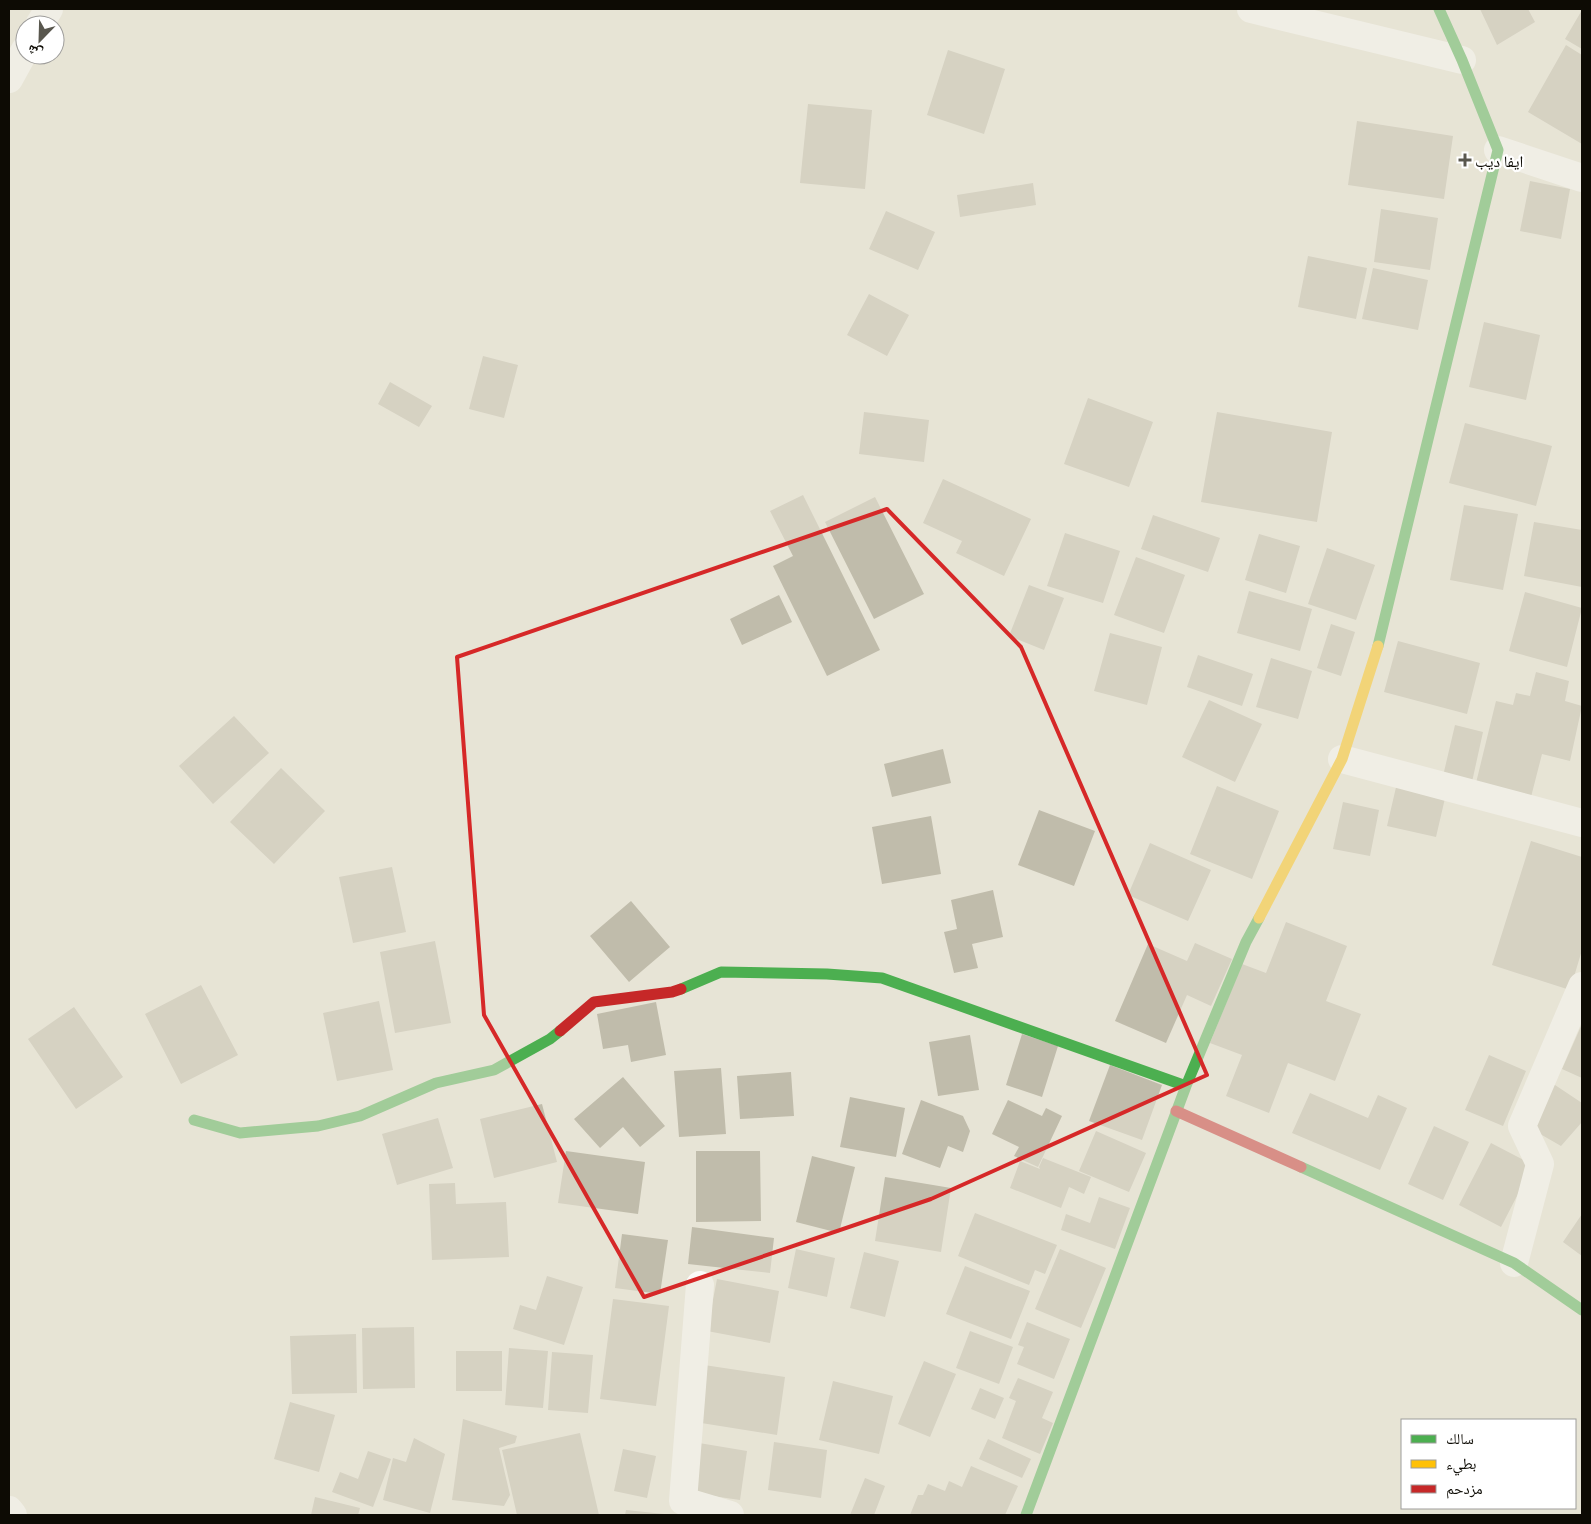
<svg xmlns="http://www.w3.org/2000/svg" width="1591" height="1524" font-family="'Exo 2','Noto Naskh Arabic',sans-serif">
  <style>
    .building { fill: #c0bcab }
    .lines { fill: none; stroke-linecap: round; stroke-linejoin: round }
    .street { stroke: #fbfbf9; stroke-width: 28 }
    .fast { stroke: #4caf50; stroke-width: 11 }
    .slow { stroke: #ffc107; stroke-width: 11 }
    .jam { stroke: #c62828; stroke-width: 11 }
    .marked { fill: none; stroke: #d62828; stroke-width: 4; stroke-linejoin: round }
    .poi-dot { fill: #59574e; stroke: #fff; stroke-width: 2 }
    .labels { text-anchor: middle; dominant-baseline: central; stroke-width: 4.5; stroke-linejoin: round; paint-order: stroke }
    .poi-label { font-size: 16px; fill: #0d0b04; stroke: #fff; text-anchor: start }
  </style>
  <rect width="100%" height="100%" fill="#e7e4d6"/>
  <path class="building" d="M 1480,9 L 1528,9 L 1535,22 L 1497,45 Z
    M 1582,10 L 1582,49 L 1565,39 Z
    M 1566,45 L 1582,55 L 1582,144 L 1528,112 Z
    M 948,50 L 1005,69 L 984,134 L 927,115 Z
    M 808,104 L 872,110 L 865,189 L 800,183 Z
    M 1357,121 L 1453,136 L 1444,199 L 1348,185 Z
    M 1530,181 L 1570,189 L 1561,239 L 1520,231 Z
    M 1033,183 L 1036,205 L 960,217 L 957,195 Z
    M 1381,209 L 1438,218 L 1430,270 L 1374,262 Z
    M 886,211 L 935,232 L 918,270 L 869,249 Z
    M 1308,256 L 1367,268 L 1356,319 L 1298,307 Z
    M 1373,268 L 1428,280 L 1418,330 L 1362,319 Z
    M 869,294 L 909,315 L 887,356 L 847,335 Z
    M 1484,322 L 1540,335 L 1526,400 L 1469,387 Z
    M 483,356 L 518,365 L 504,418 L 469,409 Z
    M 390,382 L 432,406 L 419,427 L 378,404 Z
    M 1088,398 L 1153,422 L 1129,487 L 1064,464 Z
    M 864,412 L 929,420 L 924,462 L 859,454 Z
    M 1217,412 L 1332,432 L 1317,522 L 1201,502 Z
    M 1465,423 L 1552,446 L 1536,506 L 1449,483 Z
    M 943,479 L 1031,519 L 1004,576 L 956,553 L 962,541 L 923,523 Z
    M 803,495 L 880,650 L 827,676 L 773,566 L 793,556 L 770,511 Z
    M 875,497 L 924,594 L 874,619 L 825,522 Z
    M 1464,505 L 1518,514 L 1503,590 L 1450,580 Z
    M 1153,515 L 1220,538 L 1208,572 L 1141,549 Z
    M 1534,522 L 1582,530 L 1582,587 L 1524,576 Z
    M 1065,533 L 1120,551 L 1103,603 L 1047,586 Z
    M 1259,534 L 1300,546 L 1286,593 L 1245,580 Z
    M 1327,548 L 1375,565 L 1356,620 L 1308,604 Z
    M 1136,557 L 1185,575 L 1164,633 L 1114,615 Z
    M 1029,585 L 1064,598 L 1044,650 L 1009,636 Z
    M 1249,591 L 1312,609 L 1300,651 L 1237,633 Z
    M 1525,592 L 1582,608 L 1567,667 L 1509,651 Z
    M 779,595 L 792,622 L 742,645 L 730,619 Z
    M 1331,624 L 1355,632 L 1341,676 L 1317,668 Z
    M 1110,633 L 1162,647 L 1147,705 L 1094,691 Z
    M 1398,641 L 1480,663 L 1467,714 L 1384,692 Z
    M 1198,655 L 1253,674 L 1242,706 L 1187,687 Z
    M 1271,658 L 1312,671 L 1298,719 L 1256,707 Z
    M 1536,672 L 1569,681 L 1565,701 L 1582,706 L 1570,761 L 1542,754 L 1531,797 L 1476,783 L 1496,701 L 1513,705 L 1516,693 L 1530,696 Z
    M 1209,700 L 1262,724 L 1235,782 L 1182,757 Z
    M 234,716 L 269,753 L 213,804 L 179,766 Z
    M 1455,725 L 1483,732 L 1472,782 L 1443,776 Z
    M 943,749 L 951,783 L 892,797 L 884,764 Z
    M 281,768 L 325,811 L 274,864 L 230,822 Z
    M 1397,783 L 1446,794 L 1436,837 L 1387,826 Z
    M 1217,786 L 1279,811 L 1252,879 L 1190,854 Z
    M 1343,802 L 1379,810 L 1370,856 L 1333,849 Z
    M 1039,810 L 1095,831 L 1074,886 L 1018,865 Z
    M 931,816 L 941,874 L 882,884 L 872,827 Z
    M 1531,841 L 1582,857 L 1582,950 L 1570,990 L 1492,965 Z
    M 1150,843 L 1211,870 L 1188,921 L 1128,895 Z
    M 392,867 L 406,932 L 353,943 L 339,877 Z
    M 993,890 L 1003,937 L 972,944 L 978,968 L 954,973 L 944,932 L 957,929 L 951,900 Z
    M 631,901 L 670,947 L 629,982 L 590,936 Z
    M 1286,922 L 1347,946 L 1326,1001 L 1361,1014 L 1335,1081 L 1288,1063 L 1269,1113 L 1226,1096 L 1242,1055 L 1210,1043 L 1242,964 L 1266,973 Z
    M 435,941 L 451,1023 L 395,1033 L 380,952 Z
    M 1195,943 L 1232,959 L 1211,1006 L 1187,995 L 1166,1043 L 1115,1021 L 1148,944 L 1187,961 Z
    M 201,985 L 238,1055 L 181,1084 L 145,1014 Z
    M 379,1001 L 393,1070 L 337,1081 L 323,1013 Z
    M 656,1002 L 666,1055 L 631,1062 L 628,1045 L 603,1049 L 597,1014 Z
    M 74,1007 L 123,1077 L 76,1109 L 28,1039 Z
    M 1582,1024 L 1582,1078 L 1562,1069 Z
    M 1022,1034 L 1058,1046 L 1042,1097 L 1006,1085 Z
    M 970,1035 L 979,1090 L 938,1096 L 929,1042 Z
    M 1489,1055 L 1526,1071 L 1503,1126 L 1465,1110 Z
    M 1110,1065 L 1162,1085 L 1142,1140 L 1089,1121 Z
    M 721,1068 L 726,1134 L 679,1137 L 674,1071 Z
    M 791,1072 L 794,1116 L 740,1119 L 737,1076 Z
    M 623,1077 L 665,1126 L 640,1147 L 623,1127 L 600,1148 L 574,1119 Z
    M 1552,1083 L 1582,1103 L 1582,1122 L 1561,1146 L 1535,1131 Z
    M 1310,1093 L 1368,1118 L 1378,1095 L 1407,1108 L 1380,1170 L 1292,1133 Z
    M 850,1097 L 905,1108 L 896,1157 L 840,1147 Z
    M 921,1100 L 963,1116 L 970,1131 L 963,1152 L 948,1146 L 940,1168 L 902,1154 Z
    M 1008,1100 L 1042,1116 L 1046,1108 L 1062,1116 L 1038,1167 L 1014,1156 L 1019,1147 L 992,1134 Z
    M 542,1104 L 557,1162 L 494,1178 L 480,1119 Z
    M 438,1118 L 453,1168 L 397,1185 L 382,1134 Z
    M 1434,1126 L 1469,1142 L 1443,1200 L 1408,1184 Z
    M 1096,1131 L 1146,1153 L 1129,1192 L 1079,1171 Z
    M 1491,1143 L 1533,1165 L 1501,1227 L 1459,1205 Z
    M 566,1151 L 645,1162 L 638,1214 L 558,1203 Z
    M 696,1151 L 760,1151 L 761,1221 L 696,1222 Z
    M 812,1156 L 855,1167 L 839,1233 L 796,1222 Z
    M 1043,1158 L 1091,1177 L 1084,1194 L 1069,1187 L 1061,1208 L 1010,1188 L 1020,1161 L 1040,1169 L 1039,1167 Z
    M 885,1177 L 951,1188 L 941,1252 L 875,1241 Z
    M 455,1183 L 456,1204 L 506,1202 L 509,1257 L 432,1260 L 429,1184 Z
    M 1099,1197 L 1130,1208 L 1115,1249 L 1061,1230 L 1066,1214 L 1090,1223 Z
    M 975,1213 L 1057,1245 L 1045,1274 L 1035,1270 L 1029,1285 L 958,1256 Z
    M 1582,1214 L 1582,1256 L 1563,1242 Z
    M 692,1227 L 774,1238 L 770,1273 L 688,1264 Z
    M 622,1234 L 668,1240 L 660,1294 L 615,1288 Z
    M 796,1249 L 835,1258 L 827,1297 L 788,1288 Z
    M 1060,1249 L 1106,1268 L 1081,1328 L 1035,1309 Z
    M 864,1252 L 899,1261 L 885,1317 L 850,1308 Z
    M 965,1266 L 1030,1291 L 1011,1339 L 946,1314 Z
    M 547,1276 L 583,1287 L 564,1345 L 513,1329 L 520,1305 L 536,1310 Z
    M 717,1279 L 779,1291 L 770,1343 L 707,1331 Z
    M 613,1299 L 669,1306 L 656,1406 L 600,1399 Z
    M 1027,1322 L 1070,1339 L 1054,1379 L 1017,1364 L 1024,1347 L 1018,1345 Z
    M 414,1327 L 415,1388 L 363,1389 L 362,1328 Z
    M 970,1331 L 1013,1347 L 999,1384 L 956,1368 Z
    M 356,1334 L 357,1393 L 292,1394 L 290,1336 Z
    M 509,1348 L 548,1351 L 543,1408 L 505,1405 Z
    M 456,1351 L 502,1351 L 502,1391 L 456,1391 Z
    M 552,1352 L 593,1355 L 588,1413 L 548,1410 Z
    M 924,1361 L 956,1374 L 930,1437 L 898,1424 Z
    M 704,1365 L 785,1377 L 777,1435 L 695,1422 Z
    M 1018,1378 L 1053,1392 L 1042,1418 L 1053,1423 L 1040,1454 L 1002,1438 L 1016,1401 L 1009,1398 Z
    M 833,1381 L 893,1396 L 879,1454 L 819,1440 Z
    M 980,1388 L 1004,1398 L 995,1419 L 971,1409 Z
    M 290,1402 L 335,1415 L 319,1472 L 274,1459 Z
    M 463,1419 L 517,1436 L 515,1443 L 499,1448 L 510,1495 L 504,1506 L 452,1500 Z
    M 580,1433 L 599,1515 L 517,1515 L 502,1450 Z
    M 414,1438 L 445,1454 L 430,1513 L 383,1500 L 393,1458 L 406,1462 Z
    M 988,1439 L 1031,1459 L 1022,1478 L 979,1459 Z
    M 774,1442 L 827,1450 L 821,1498 L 768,1490 Z
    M 699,1443 L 747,1451 L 740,1500 L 692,1493 Z
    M 623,1449 L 656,1456 L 647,1498 L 614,1491 Z
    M 368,1451 L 391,1459 L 373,1507 L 332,1492 L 340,1472 L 358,1479 Z
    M 971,1466 L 1018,1486 L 1005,1515 L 910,1515 L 918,1495 L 923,1495 L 928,1484 L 945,1491 L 949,1481 L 962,1487 Z
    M 865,1478 L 885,1486 L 874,1515 L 850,1515 Z
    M 315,1497 L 360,1508 L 358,1515 L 311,1515 Z
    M 626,1510 L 664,1514 L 664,1515 L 625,1515 Z"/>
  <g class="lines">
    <path class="street" d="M 1251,9 L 1462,60
      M 39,25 L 49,9
      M 9,79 L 25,50
      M 1498,150 L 1582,178
      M 1342,759 L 1582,823
      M 1514,1263 L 1540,1164 L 1522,1126 L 1582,986
      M 700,1285 L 683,1501 L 730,1515
      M 9,1510 L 13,1515"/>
    <path class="fast" d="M 1378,646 L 1498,150 L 1462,60 L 1439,9
      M 681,989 L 721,972 L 827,974 L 882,978 L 1186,1086
      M 194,1120 L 240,1133 L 318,1126 L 360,1116 L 436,1083 L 494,1070 L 550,1039 L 560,1031
      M 1301,1167 L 1514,1263 L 1582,1310
      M 1026,1515 L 1186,1086 L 1246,942 L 1259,918"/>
    <path class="slow" d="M 1259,918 L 1342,759 L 1378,646"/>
    <path class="jam" d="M 560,1031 L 594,1002 L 672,992 L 681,989
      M 1176,1111 L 1301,1167"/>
  </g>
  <path d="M0 0H1591V1524H0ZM 887,509 L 1021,647 L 1207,1075 L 931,1199 L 644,1297 L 484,1015 L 457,657 Z" fill="#e7e4d6" fill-opacity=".55" fill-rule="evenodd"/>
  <path class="marked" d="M 887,509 L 1021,647 L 1207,1075 L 931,1199 L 644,1297 L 484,1015 L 457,657 Z"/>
  <path class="poi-dot" d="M1462.5 152.5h5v5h5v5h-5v5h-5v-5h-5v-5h5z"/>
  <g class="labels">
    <g class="poi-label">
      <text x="1475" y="160">ايفا ديب</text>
    </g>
  </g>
  <rect width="1591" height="1524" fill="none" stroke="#0d0b04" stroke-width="20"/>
  <rect x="1401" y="1419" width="175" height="90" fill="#ffffff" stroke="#9e9d9b"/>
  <rect x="1411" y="1435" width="25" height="8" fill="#4caf50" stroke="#9e9d9b"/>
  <text x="1446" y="1444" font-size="15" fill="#0d0b04">سالك</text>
  <rect x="1411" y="1460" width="25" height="8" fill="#ffc107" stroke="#9e9d9b"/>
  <text x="1446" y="1469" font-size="15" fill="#0d0b04">بطيء</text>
  <rect x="1411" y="1485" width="25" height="8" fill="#c62828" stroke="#9e9d9b"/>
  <text x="1446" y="1494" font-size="15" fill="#0d0b04">مزدحم</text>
  <g transform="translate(40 40) rotate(203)"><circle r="24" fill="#ffffff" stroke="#9e9d9b"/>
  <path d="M0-4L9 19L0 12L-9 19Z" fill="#59574e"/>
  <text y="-8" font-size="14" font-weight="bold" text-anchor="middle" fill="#0d0b04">ش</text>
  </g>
</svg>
